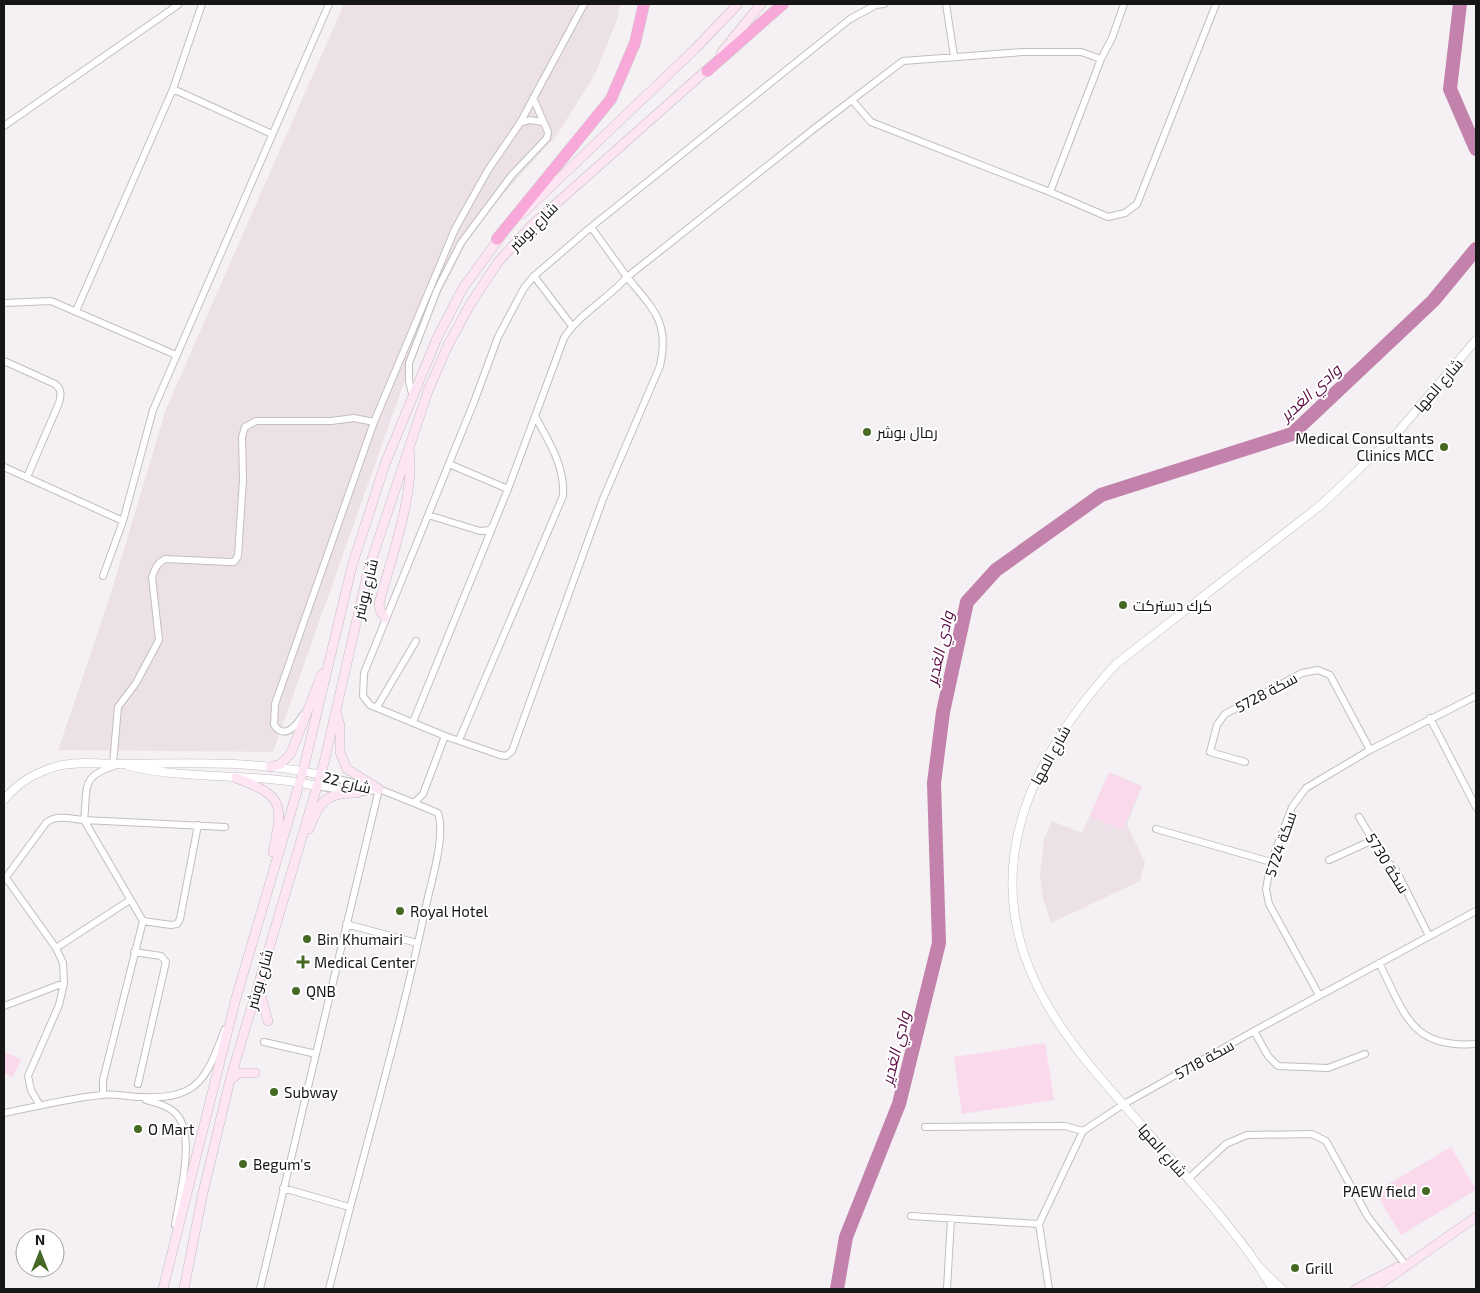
<svg xmlns="http://www.w3.org/2000/svg" width="1480" height="1293" font-family="'Exo 2',Cairo,sans-serif">
  <style>
    .built { fill: #ede1e8 }
    .green { fill: #fad9ec }
    .lines { fill: none; stroke-linecap: round; stroke-linejoin: round }
    .river { stroke: #c382ab; stroke-width: 14 }
    .minor-casing { stroke: #c2bec0; stroke-width: 8 }
    .tertiary-casing { stroke: #c2bec0; stroke-width: 9 }
    .secondary-casing { stroke: #c2bec0; stroke-width: 10 }
    .motorway-casing { stroke: #ccc; stroke-width: 12 }
    .minor { stroke: #fff; stroke-width: 6 }
    .tertiary { stroke: #fff; stroke-width: 8 }
    .secondary { stroke: #fde5f4; stroke-width: 9 }
    .motorway { stroke: #f8a8d9; stroke-width: 11 }
    .poi-dot { fill: #456922; stroke: #fff; stroke-width: 2 }
    .labels { text-anchor: middle; dominant-baseline: central; stroke-width: 4; stroke-linejoin: round; paint-order: stroke }
    .street-label { font-size: 15px; fill: #171616; stroke: #fff }
    .poi-label { font-size: 15px; fill: #171616; stroke: #fff; text-anchor: start }
    .water-label { font-size: 16px; font-style: italic; fill: #590a43; stroke: #fff }
  </style>
  <rect width="100%" height="100%" fill="#f4f0f3"/>
  <path class="built" d="M 344,4 L 620,4 L 617,20 L 595,74 L 557,135 L 476,224 L 424,326 L 273,752 L 58,750 L 110,596 L 166,409 Z
    M 1109,772 L 1142,786 L 1127,825 L 1145,862 L 1140,881 L 1051,923 L 1043,898 L 1040,876 L 1044,839 L 1052,821 L 1082,833 Z"/>
  <path class="green" d="M 1109,773 L 1141,787 L 1122,830 L 1090,816 Z
    M 1045,1043 L 1054,1100 L 962,1114 L 954,1057 Z
    M 4,1052 L 21,1059 L 13,1077 L 4,1073 Z
    M 1451,1147 L 1476,1190 L 1401,1235 L 1375,1192 Z"/>
  <g class="lines">
    <path class="river" d="M 1460,4 L 1450,89 L 1476,149
      M 837,1289 L 846,1237 L 899,1104 L 939,943 L 934,783 L 943,712 L 967,602 L 996,570 L 1101,495 L 1292,434 L 1433,301 L 1476,249"/>
    <g class="minor-casing">
      <path id="minor" d="M 946,4 L 954,56
        M 1101,59 L 1050,192 L 1108,217 L 1125,213 L 1137,204 L 1216,4
        M 173,89 L 202,4
        M 852,100 L 871,122 L 1050,192
        M 520,123 L 530,120 L 543,122
        M 4,126 L 178,5
        M 591,227 L 627,277 L 815,128 L 903,61 L 1023,52 L 1081,52 L 1101,59 L 1112,38 L 1124,4
        M 534,276 L 572,326
        M 4,303 L 51,301 L 176,355
        M 76,311 L 173,89 L 272,134
        M 4,361 L 55,384 C 62,389 61,396 59,403 L 27,477
        M 412,394 L 409,381 L 409,363 L 437,290 L 461,243 L 511,176 L 547,138 L 548,132 L 533,98
        M 449,464 L 508,489
        M 4,467 L 123,521
        M 428,515 L 480,531 L 490,530 L 492,527
        M 103,576 L 123,521 L 153,410 L 329,4
        M 377,707 L 416,641
        M 303,715 C 296,726 285,740 274,725 L 275,704 L 374,422 L 455,229 L 488,170 L 520,123 L 584,4
        M 1430,718 L 1476,807
        M 413,722 L 508,489 L 564,338 C 580,313 608,299 627,277 C 653,309 670,322 660,366 L 603,499 L 512,751 L 506,756 L 500,755 L 445,736
        M 459,740 L 563,496 C 565,466 549,442 535,416
        M 1245,762 L 1210,752 L 1217,725 L 1225,714 L 1302,673 L 1318,670 L 1330,675 L 1370,750
        M 113,764 L 118,707 L 136,683 L 159,640 L 152,577 C 155,569 157,563 165,559 L 229,562 L 234,562 L 238,556 L 243,480 L 242,437 L 245,427 L 256,421 L 331,421 L 354,418 L 374,422
        M 321,775 L 379,789 L 414,803 L 423,794 L 445,736 L 370,705 L 363,696 L 364,673 L 474,402 L 498,337 L 524,288 L 534,276 L 591,227 L 850,19 L 876,5 L 884,4
        M 317,786 L 357,793 L 375,790
        M 1359,817 L 1383,857 L 1396,870 L 1429,936
        M 198,825 L 180,919 L 177,924 L 171,925 L 143,921 L 84,820 L 225,827
        M 1156,829 L 1271,862
        M 1329,860 L 1373,840
        M 6,878 L 56,948 L 63,963 L 64,983 L 59,1005 L 28,1076 L 31,1090 L 40,1106
        M 4,880 L 46,823 C 57,814 71,819 84,820 C 88,786 80,776 117,765
        M 346,924 L 417,943
        M 56,948 L 130,900
        M 134,952 L 161,956 L 166,962 L 138,1084
        M 1379,963 C 1405,1013 1410,1049 1476,1044
        M 1319,995 L 1269,904 L 1266,889 L 1271,862 L 1292,807 L 1306,788 L 1370,750 L 1476,696
        M 4,1006 L 64,983
        M 1254,1031 L 1268,1056 L 1278,1066 L 1328,1068 L 1365,1054
        M 264,1042 L 316,1054
        M 103,1094 L 103,1080 L 143,921
        M 146,1100 C 156,1103 170,1106 177,1115 C 196,1136 179,1198 175,1225
        M 4,1113 C 36,1107 69,1098 102,1095 C 114,1093 128,1097 140,1097 C 199,1100 206,1079 225,1029
        M 925,1127 L 1065,1126 L 1083,1131
        M 1188,1179 L 1226,1144 L 1247,1135 L 1312,1134 L 1326,1141 L 1368,1217 L 1405,1264
        M 283,1188 L 349,1207
        M 911,1216 L 1039,1224
        M 260,1289 L 379,789
        M 329,1289 C 361,1161 399,1035 426,906 C 431,882 446,836 438,813 L 414,803
        M 947,1289 L 951,1219
        M 1049,1289 L 1039,1224 L 1083,1131 L 1124,1104 L 1254,1031 L 1476,911"/>
    </g>
    <g class="tertiary-casing">
      <path id="tertiary" d="M 129,766 C 191,781 255,772 317,786
        M 4,800 C 18,782 36,772 58,766 C 76,761 100,764 119,764 C 186,763 254,760 321,775
        M 1259,1267 L 1282,1289
        M 1273,1289 C 1267,1281 1262,1272 1257,1264 C 1227,1221 1190,1181 1156,1142 C 1117,1096 1073,1052 1044,999 C 975,875 1028,760 1116,664 L 1321,505 L 1398,432 L 1476,340"/>
    </g>
    <g class="secondary-casing">
      <path id="secondary" d="M 721,53 L 761,4
        M 522,214 L 695,49 L 738,4
        M 385,618 L 380,610 L 379,604 C 390,561 416,492 409,449
        M 337,714 L 340,726 L 340,752 L 347,769 L 379,789
        M 270,767 L 281,764 L 291,753 L 322,674
        M 236,778 C 285,796 283,805 273,852
        M 309,829 C 319,801 327,792 357,793
        M 258,985 L 268,1021
        M 230,1080 L 239,1073 L 255,1073
        M 163,1289 L 236,998 L 303,771 L 352,566 L 385,464 L 437,338 L 463,288 L 501,236
        M 184,1289 L 202,1197 L 230,1080 L 324,763 L 368,571 L 428,391 L 448,345 L 471,303 L 498,262 L 532,225 L 710,67
        M 1356,1289 L 1398,1267
        M 1373,1289 L 1476,1217"/>
    </g>
    <g class="motorway-casing">
      <path id="motorway" d="M 707,71 L 783,4
        M 497,239 L 611,99 L 635,43 L 644,4"/>
    </g>
    <use href="#minor" class="minor"/>
    <use href="#tertiary" class="tertiary"/>
    <use href="#secondary" class="secondary"/>
    <use href="#motorway" class="motorway"/>
  </g>
  <g class="poi-dot">
    <circle cx="867" cy="432" r="5"/>
    <circle cx="1444" cy="447" r="5"/>
    <circle cx="1123" cy="605" r="5"/>
    <circle cx="400" cy="911" r="5"/>
    <circle cx="307" cy="939" r="5"/>
    <path d="M300.5 954.5h5v5h5v5h-5v5h-5v-5h-5v-5h5z"/>
    <circle cx="296" cy="991" r="5"/>
    <circle cx="274" cy="1092" r="5"/>
    <circle cx="138" cy="1129" r="5"/>
    <circle cx="243" cy="1164" r="5"/>
    <circle cx="1426" cy="1191" r="5"/>
    <circle cx="1295" cy="1268" r="5"/>
  </g>
  <g class="labels">
    <g class="street-label">
      <text transform="translate(533 226) rotate(-45)">شارع بوشر</text>
      <text transform="translate(1438 385) rotate(-49)">شارع المها</text>
      <text transform="translate(365 589) rotate(-76)">شارع بوشر</text>
      <text transform="translate(1266 692) rotate(-28)">سكة 5728</text>
      <text transform="translate(1050 755) rotate(-61)">شارع المها</text>
      <text transform="translate(347 782) rotate(14)">شارع 22</text>
      <text transform="translate(1280 844) rotate(-71)">سكة 5724</text>
      <text transform="translate(1388 863) rotate(58)">سكة 5730</text>
      <text transform="translate(259 979) rotate(-74)">شارع بوشر</text>
      <text transform="translate(1204 1059) rotate(-29)">سكة 5718</text>
      <text transform="translate(1163 1150) rotate(49)">شارع المها</text>
    </g>
    <g class="poi-label">
      <text x="877" y="432">رمال بوشر</text>
      <text x="1434" y="438" text-anchor="end">Medical Consultants<tspan x="1434" dy="17">Clinics MCC</tspan></text>
      <text x="1133" y="605">كرك دستركت</text>
      <text x="410" y="911">Royal Hotel</text>
      <text x="317" y="939">Bin Khumairi</text>
      <text x="314" y="962">Medical Center</text>
      <text x="306" y="991">QNB</text>
      <text x="284" y="1092">Subway</text>
      <text x="148" y="1129">O Mart</text>
      <text x="253" y="1164">Begum's</text>
      <text x="1416" y="1191" text-anchor="end">PAEW field</text>
      <text x="1305" y="1268">Grill</text>
    </g>
    <g class="water-label">
      <text transform="translate(1310 392) rotate(-42)">وادي الغدير</text>
      <text transform="translate(939 648) rotate(-77)">وادي الغدير</text>
      <text transform="translate(895 1048) rotate(-76)">وادي الغدير</text>
    </g>
  </g>
  <rect width="1480" height="1293" fill="none" stroke="#171616" stroke-width="10"/>
  <g transform="translate(40 1253)"><circle r="24" fill="#ffffff" stroke="#a2a2a2"/>
  <path d="M0-4L9 19L0 12L-9 19Z" fill="#456922"/>
  <text y="-8" font-size="14" font-weight="bold" text-anchor="middle" fill="#171616">N</text>
  </g>
</svg>
